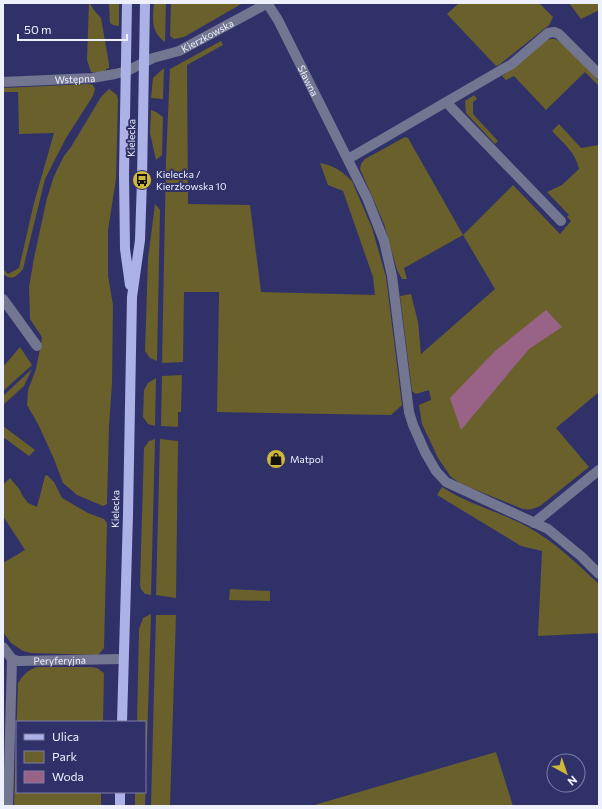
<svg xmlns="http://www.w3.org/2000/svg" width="602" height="809" font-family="Commissioner,sans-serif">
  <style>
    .green { fill: #69602b }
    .water { fill: #996388 }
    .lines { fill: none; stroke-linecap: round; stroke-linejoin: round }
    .minor { stroke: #737690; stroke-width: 10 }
    .major { stroke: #acb2e6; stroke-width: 10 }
    .labels { text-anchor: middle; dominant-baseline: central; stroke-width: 4; stroke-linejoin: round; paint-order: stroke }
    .street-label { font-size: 10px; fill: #eef0fe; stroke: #303169 }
    .poi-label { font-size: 10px; fill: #eef0fe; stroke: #303169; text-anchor: start }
  </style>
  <rect width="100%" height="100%" fill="#303169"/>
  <path class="green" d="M 89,3 L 90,3 L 93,9 L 101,18 L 109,64 L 109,68 L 106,69 L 106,72 L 91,72 L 87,60 Z
    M 109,3 L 119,3 L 119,26 L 113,25 L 110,23 Z
    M 154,3 L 166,3 L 165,42 C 150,31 153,19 154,3 Z
    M 171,3 L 243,3 L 184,37 L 174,39 L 170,36 Z
    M 459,3 L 539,3 L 553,17 L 549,25 L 499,65 L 496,66 L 447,14 Z
    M 569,3 L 599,3 L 599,10 L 581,19 Z
    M 551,39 L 555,39 L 563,43 L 599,81 L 599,86 L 585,72 L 546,110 L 514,76 L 506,80 L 502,76 L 515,66 L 545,40 Z
    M 221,41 L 223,45 L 187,65 L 188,204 L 250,205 L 261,292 L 375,295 L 373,277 L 343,191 L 328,185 L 320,163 C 333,165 342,171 352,181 L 372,228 L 386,277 L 402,405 L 391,415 L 217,412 L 219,292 L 184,292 L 183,362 L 162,363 L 166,160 L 170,69 Z
    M 164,68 L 163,99 L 151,98 L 153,78 Z
    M 89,84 L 93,85 L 95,89 L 93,96 L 66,138 L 45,179 L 23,269 C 16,277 12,281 3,274 L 3,269 L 8,274 L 19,268 L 34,203 L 54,133 L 19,134 L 18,92 L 3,92 L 3,88 Z
    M 109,89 L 117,95 L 118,100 L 116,179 L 108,230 L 108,276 L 113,305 L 112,384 L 109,426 L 107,504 L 103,506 L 77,495 L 63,483 L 54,459 L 38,424 L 27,405 L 28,390 L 36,369 L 42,338 L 40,334 L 30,319 L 29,287 L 34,258 L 47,198 L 54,176 L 64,156 L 71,147 L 101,97 Z
    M 474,95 L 477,99 L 473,102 L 473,114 L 498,141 L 495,144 L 466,113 L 465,101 Z
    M 151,110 L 156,112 L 163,117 L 162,155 L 156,160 L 150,133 Z
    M 559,124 L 581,148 L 599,145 L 599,392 L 556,428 L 589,467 L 540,506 C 534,509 530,510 523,509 L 461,484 L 451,477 L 438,458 L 422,424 L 419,405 L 431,400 L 429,390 L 416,394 L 412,391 L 400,296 L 411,294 L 418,322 L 421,354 L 495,289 L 463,235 L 404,268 L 407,279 L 402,279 L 397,270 L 384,224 L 360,169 L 361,164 L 365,159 L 405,137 L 408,138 L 463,235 L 513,185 L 560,234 L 571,221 L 567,217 L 569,215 L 547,192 L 562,185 L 579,169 C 576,153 563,143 552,131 Z
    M 155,204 L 160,210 L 157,361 L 150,358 L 145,351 L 148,259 Z
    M 20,347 L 32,365 L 3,391 L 3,367 Z
    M 32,369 L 24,386 L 3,405 L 3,396 Z
    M 182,375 L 181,412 L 178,412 L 178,427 L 161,426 L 162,376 Z
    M 156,378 L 155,426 L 148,424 L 143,417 L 144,390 L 148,383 Z
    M 3,426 L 35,450 L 29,456 L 3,437 Z
    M 155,439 L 151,595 L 145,594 L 141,589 L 140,585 L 144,448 L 149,441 Z
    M 160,439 L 178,441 L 176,598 L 156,595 Z
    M 47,475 L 54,482 L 62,498 L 88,513 L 104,519 L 107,523 L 104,648 L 98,655 L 31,653 L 23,651 L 11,643 L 3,632 L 3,563 L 25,550 L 3,516 L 3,485 L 10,478 L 20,490 L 22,495 L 28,503 L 37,507 L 45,476 Z
    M 442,487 C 469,505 501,512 528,527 C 555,542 576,563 599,584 L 599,633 L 538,636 L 542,551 L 521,546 L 437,495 Z
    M 230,589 L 270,591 L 270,601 L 229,600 Z
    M 151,614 L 145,806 L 135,806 L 135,792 L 145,792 L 145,722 L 137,722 L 139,629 L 143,618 Z
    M 156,615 L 176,615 L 170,806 L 151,806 Z
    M 37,667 L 91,667 L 97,668 L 104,673 L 103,722 L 17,722 L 17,792 L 101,792 L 101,806 L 14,806 L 18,683 C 23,675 28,670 37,667 Z
    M 496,752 L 513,806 L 311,806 Z"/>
  <path class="water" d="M 546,310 L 562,327 L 529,349 L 461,430 L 450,398 L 495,351 Z"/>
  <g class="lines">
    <g class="minor">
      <path id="s1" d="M 267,3 L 278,20 L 367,198 L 384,241 L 392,276 L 409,412 L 413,425 L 425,452 L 436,471 L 446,482 L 548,529 L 582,557 L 599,574"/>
      <path id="s2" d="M 3,82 L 92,78 L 115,74 L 127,71 L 153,58 L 179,51 L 268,3"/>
      <path d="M 447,103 L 561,221"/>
      <path d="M 348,159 L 503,69 L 512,64 L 548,33 L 554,32 L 559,34 L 599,74"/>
      <path d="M 3,299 L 37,346"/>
      <path d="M 534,523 L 599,470"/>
      <path id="s3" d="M 3,647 L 12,659 L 18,661 L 123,659"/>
      <path d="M 8,806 L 12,659"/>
    </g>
    <path class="major" d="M 127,3 L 124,174 L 125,249 L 130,285
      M 122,722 L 128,514 L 132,297 L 140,240 L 142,180 L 145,3
      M 120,806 L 120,792"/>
  </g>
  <defs>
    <g id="bus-disc" transform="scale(1)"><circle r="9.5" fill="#cfb837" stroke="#303169"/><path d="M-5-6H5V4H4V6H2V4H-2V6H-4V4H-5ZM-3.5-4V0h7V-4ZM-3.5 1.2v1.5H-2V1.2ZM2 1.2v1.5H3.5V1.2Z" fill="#111"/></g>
    <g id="shop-disc" transform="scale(1)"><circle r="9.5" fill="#cfb837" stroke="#303169"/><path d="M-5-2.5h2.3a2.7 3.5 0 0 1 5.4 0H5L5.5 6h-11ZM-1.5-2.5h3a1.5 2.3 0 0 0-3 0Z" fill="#111"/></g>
  </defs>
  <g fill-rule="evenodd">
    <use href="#bus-disc" x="142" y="180"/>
    <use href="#shop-disc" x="276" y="459"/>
  </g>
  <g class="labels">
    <g class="street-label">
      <text stroke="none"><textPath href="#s2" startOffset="213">Kierzkowska</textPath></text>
      <text stroke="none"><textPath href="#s2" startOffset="72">Wstępna</textPath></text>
      <text stroke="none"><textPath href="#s1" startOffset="88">Sławna</textPath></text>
      <text transform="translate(131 138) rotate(-89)">Kielecka</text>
      <text transform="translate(115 509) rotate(-89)">Kielecka</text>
      <text stroke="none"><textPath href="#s3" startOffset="63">Peryferyjna</textPath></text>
    </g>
    <g class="poi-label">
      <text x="156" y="174">Kielecka /<tspan x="156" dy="12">Kierzkowska 10</tspan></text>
      <text x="290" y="459">Matpol</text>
    </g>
  </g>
  <rect width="602" height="809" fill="none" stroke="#eef0fe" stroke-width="8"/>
  <rect x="16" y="721" width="130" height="72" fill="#303169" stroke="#7c7da5"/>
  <rect x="24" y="734" width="20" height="6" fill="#acb2e6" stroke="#7c7da5"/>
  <text x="52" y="741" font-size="12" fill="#eef0fe">Ulica</text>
  <rect x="24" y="751" width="20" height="12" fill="#69602b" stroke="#7c7da5"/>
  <text x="52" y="761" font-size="12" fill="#eef0fe">Park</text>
  <rect x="24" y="771" width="20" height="12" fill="#996388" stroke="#7c7da5"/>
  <text x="52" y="781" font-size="12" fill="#eef0fe">Woda</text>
  <g transform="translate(566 773) rotate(140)"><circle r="19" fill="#303169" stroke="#7c7da5"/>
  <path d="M0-3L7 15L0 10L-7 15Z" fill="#cfb837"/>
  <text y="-6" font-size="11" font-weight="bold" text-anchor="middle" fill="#eef0fe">N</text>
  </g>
  <path d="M18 34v6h109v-6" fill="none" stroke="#eef0fe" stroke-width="2"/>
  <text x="24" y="34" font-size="12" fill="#eef0fe" stroke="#303169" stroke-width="3" paint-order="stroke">50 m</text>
</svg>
